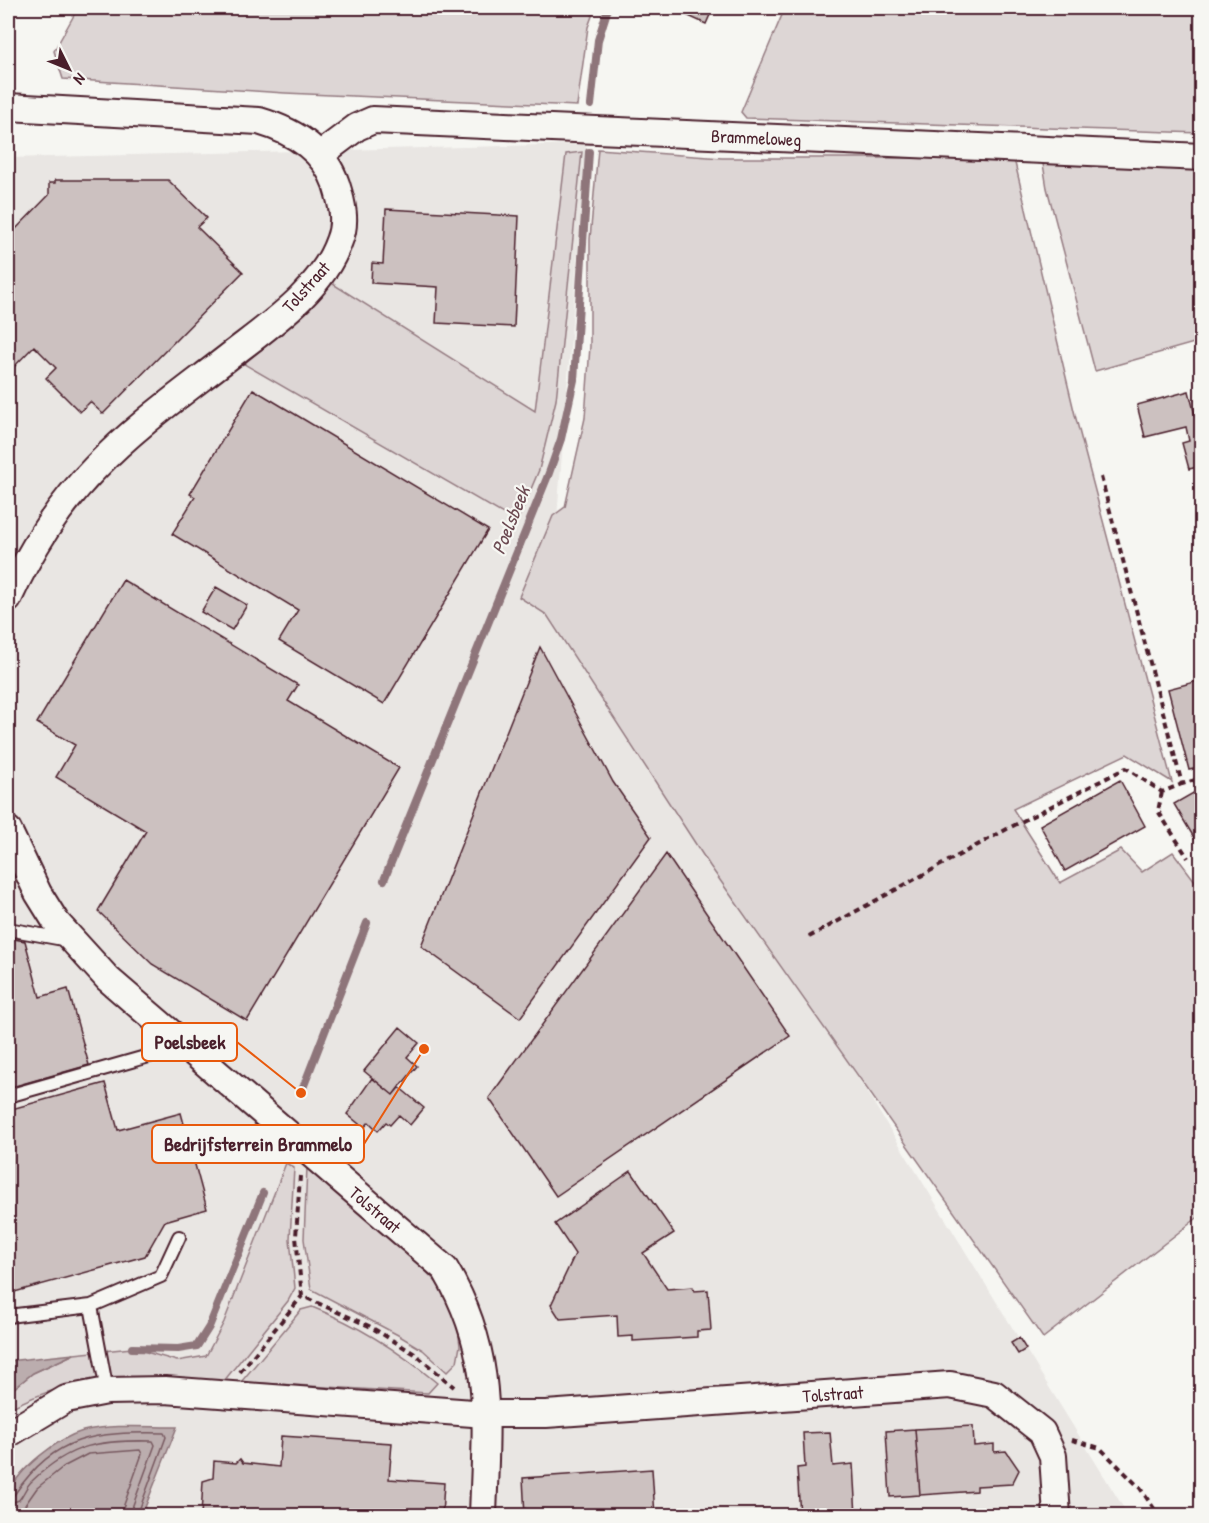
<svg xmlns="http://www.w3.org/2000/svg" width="1209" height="1523" font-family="'Patrick Hand',sans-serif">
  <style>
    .built { fill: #e9e6e3 }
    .green { fill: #ddd6d5; stroke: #947a80; stroke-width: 1.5 }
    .water { fill: #bbadae; stroke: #8e747a; stroke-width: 1.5 }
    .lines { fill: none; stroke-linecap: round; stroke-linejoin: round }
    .shore { stroke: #77585f; stroke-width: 1.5 }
    .stream { stroke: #8e747a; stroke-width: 8 }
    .building { fill: #ccc1c0; stroke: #4a1f2b; stroke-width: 1.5 }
    .service-casing { stroke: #4a1f2b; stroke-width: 16 }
    .minor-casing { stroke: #4a1f2b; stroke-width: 30 }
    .path { stroke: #4a1f2b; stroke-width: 4; stroke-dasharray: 6 4.5; stroke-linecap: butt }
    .service { stroke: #f6f6f2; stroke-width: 12 }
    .minor { stroke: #f6f6f2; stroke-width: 26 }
    .labels { text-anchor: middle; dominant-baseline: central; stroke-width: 4.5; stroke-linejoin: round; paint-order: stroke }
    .street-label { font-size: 18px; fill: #4a1f2b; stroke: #f6f6f2 }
    .water-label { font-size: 20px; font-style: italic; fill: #6c4a52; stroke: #f6f6f2 }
    .leader { fill: none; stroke: #e8590c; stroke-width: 2 }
    .callout-dot { fill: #e8590c; stroke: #f6f6f2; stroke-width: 2 }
    .callout { fill: #f6f6f2; stroke: #e8590c; stroke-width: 2 }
    .callout-label { font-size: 20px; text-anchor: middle; font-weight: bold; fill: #4a1f2b }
  </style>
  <rect width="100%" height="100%" fill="#f6f6f2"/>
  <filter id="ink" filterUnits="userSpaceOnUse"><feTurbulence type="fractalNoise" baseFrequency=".0167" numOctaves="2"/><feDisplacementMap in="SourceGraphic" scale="12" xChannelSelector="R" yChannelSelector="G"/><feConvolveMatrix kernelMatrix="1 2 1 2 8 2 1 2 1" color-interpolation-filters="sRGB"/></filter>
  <g filter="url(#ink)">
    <path class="built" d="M 586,144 L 552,582 L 1128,1515 L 8,1515 L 8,158 Z"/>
    <path class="green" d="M 78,8 L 595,8 L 588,27 L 577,106 L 285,93 L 63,79 L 54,51 Z
      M 785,8 L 1201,8 L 1201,133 L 746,118 L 741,112 Z
      M 598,149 L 722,158 L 1009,158 L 1015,163 L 1075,415 L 1172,782 L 1127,754 L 1013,809 L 1060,883 L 1121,850 L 1142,872 L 1173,852 L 1201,889 L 1201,1215 L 1043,1338 L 710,866 L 547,615 L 519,597 L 553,516 L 565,507 L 585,418 L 590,346 L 590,239 Z
      M 582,152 L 556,400 L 539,470 L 517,522 L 244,364 L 322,296 L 330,282 L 535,411 L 566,154 Z
      M 1046,159 L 1201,165 L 1201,341 L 1095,371 L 1047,188 L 1043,164 Z
      M 286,1163 L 294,1168 L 290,1239 L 295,1288 L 288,1301 L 224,1381 C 141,1376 84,1370 8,1409 L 8,1393 L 33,1373 L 74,1354 L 132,1348 L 177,1361 L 206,1356 L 224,1322 Z
      M 307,1167 L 414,1259 L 441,1287 L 457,1320 L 460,1346 L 457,1362 L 447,1372 L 423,1350 L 398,1335 L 311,1289 L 304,1239 Z
      M 312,1307 C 358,1325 399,1351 437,1383 L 428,1393 L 241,1382 L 301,1310 Z"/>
    <path class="water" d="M 74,1354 L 33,1373 L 8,1393 L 8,1361 Z
      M 177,1427 L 142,1515 L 9,1515 C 8,1508 6,1499 9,1493 C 18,1469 58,1438 83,1431 C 113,1424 146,1427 177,1427 Z"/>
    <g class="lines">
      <path class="shore" d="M 8,1496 L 14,1495 C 56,1434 95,1432 164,1433 L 166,1437 L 137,1516
        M 8,1504 L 19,1500 C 24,1494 26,1486 32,1481 C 71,1443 101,1440 153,1441 L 155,1445 L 129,1516
        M 8,1513 L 23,1508 L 37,1488 L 63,1467 L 88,1454 L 140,1450 L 142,1454 L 120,1516"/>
      <path class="stream" d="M 591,105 L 598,40 L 608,8
        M 384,880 L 549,473 L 561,439 L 574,380 L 589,152
        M 301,1093 L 367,923
        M 132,1348 L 178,1349 L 197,1346 L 209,1327 L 263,1193"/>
    </g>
    <path class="building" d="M 671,8 L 713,8 L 706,24 Z
      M 55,180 L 168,180 L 207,218 L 197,227 L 243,272 L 103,414 L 90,402 L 80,412 L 46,378 L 56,368 L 34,346 L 8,373 L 8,237 L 49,195 L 49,183 L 55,183 Z
      M 386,209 L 519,216 L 514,327 L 436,323 L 438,287 L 371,283 L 372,263 L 383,264 Z
      M 253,389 L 488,530 L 384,704 L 279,641 L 298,610 L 172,534 L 195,497 L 190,494 Z
      M 1189,391 L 1197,423 L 1202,422 L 1202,466 L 1189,469 L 1182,443 L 1189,441 L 1186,427 L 1145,437 L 1137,405 Z
      M 123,580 L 298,685 L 288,701 L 399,768 L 247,1021 L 152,964 L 98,911 L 146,831 L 56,777 L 75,745 L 37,723 Z
      M 216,587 L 247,605 L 232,630 L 201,612 Z
      M 540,647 L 613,782 L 651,837 L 520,1018 L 421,946 Z
      M 1202,680 L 1202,767 L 1189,770 L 1168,689 Z
      M 1120,780 L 1145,826 L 1065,871 L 1040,825 Z
      M 1202,788 L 1202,851 L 1174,804 Z
      M 666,854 L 790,1036 L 556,1196 L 489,1098 Z
      M 8,938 L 25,941 L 40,997 L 68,989 L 89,1065 L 8,1088 Z
      M 400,1027 L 419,1043 L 407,1057 L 417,1066 L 393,1095 L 364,1071 Z
      M 372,1078 L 393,1095 L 399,1087 L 424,1108 L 410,1125 L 399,1115 L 390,1125 L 386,1122 L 378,1131 L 369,1122 L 364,1128 L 347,1114 Z
      M 105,1083 L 118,1130 L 181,1113 L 207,1209 L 165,1221 L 145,1256 L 11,1293 L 8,1291 L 8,1110 Z
      M 631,1171 L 674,1233 L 643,1253 L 667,1289 L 693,1287 L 694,1291 L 708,1290 L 711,1330 L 697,1331 L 697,1337 L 633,1341 L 633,1336 L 618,1337 L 617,1315 L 560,1319 L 551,1305 L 575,1254 L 555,1224 Z
      M 1019,1338 L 1026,1349 L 1018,1354 L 1011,1343 Z
      M 973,1426 L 974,1446 L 994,1444 L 994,1452 L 1006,1451 L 1019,1470 L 1012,1484 L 977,1486 L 977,1491 L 920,1495 L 915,1429 Z
      M 915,1429 L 920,1495 L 890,1497 L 886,1431 Z
      M 830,1432 L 833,1466 L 853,1464 L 856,1516 L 800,1516 L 797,1468 L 805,1467 L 803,1433 Z
      M 281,1436 L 392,1443 L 389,1479 L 444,1483 L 442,1516 L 201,1516 L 203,1481 L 213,1478 L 214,1461 L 236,1463 L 240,1459 L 243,1463 L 279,1467 Z
      M 652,1469 L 655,1516 L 525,1516 L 523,1478 Z"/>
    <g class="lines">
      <g class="service-casing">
        <path id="service" d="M 8,929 L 68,940
          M 8,1096 L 184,1046
          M 91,1306 L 107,1391
          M 8,1316 L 91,1306 L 161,1276 L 179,1237"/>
      </g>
      <g class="minor-casing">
        <g id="minor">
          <path d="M 8,107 L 259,121 C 293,131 324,149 336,184 C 342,203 347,222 339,241 C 322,289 274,322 235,352 C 188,389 137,424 95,468 C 57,507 31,549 8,599"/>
          <path id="s1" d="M 321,154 L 357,127 L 373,120 L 1202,157"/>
          <path id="s2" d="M 8,830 L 38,893 L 56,922 L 108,979 L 445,1269 C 495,1354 486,1421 483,1516"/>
          <path id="s3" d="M 8,1434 L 66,1399 L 107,1391 L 165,1390 L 486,1414 L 546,1414 L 950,1385 L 994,1394 L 1042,1432 L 1053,1456 L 1057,1516"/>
        </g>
      </g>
      <path class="path" d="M 1101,477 L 1182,784 L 1202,778
        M 1162,792 L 1158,811 L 1188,858
        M 809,937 L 1007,829 L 1126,768 L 1162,792 L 1182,784
        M 300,1176 L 296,1237 L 302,1296 L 369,1326 L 415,1354 L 454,1387
        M 240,1372 L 302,1296
        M 1072,1440 L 1100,1448 L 1140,1488 L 1159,1516"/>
      <use href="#service" class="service"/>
      <use href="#minor" class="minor"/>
    </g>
  </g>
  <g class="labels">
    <g class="street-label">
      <text stroke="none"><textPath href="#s1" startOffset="446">Brammeloweg</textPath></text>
      <text transform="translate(306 287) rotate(-48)">Tolstraat</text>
      <text stroke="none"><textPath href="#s2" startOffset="534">Tolstraat</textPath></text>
      <text stroke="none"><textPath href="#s3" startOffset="837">Tolstraat</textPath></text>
    </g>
    <g class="water-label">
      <text transform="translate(510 520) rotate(-68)">Poelsbeek</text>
    </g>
  </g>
  <path class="leader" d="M301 1093L237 1042M424 1049L364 1144"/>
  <g class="callout-dot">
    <circle cx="301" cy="1093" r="6"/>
    <circle cx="424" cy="1049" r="6"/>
  </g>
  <g class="callout">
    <rect x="142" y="1023" width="95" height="38" rx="6"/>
    <rect x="152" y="1125" width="212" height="38" rx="6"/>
  </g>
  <g class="callout-label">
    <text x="190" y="1049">Poelsbeek</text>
    <text x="258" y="1151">Bedrijfsterrein Brammelo</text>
  </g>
  <rect width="1209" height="1523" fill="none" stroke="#f6f6f2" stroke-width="30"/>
  <rect x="15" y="15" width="1179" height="1493" fill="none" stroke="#4a1f2b" stroke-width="2" filter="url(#ink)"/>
  <g transform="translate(69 69) rotate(133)" stroke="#f6f6f2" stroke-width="4.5" paint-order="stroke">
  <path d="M0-4.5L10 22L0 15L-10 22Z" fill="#4a1f2b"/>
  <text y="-9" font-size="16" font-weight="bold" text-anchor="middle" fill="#4a1f2b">N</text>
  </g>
</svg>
